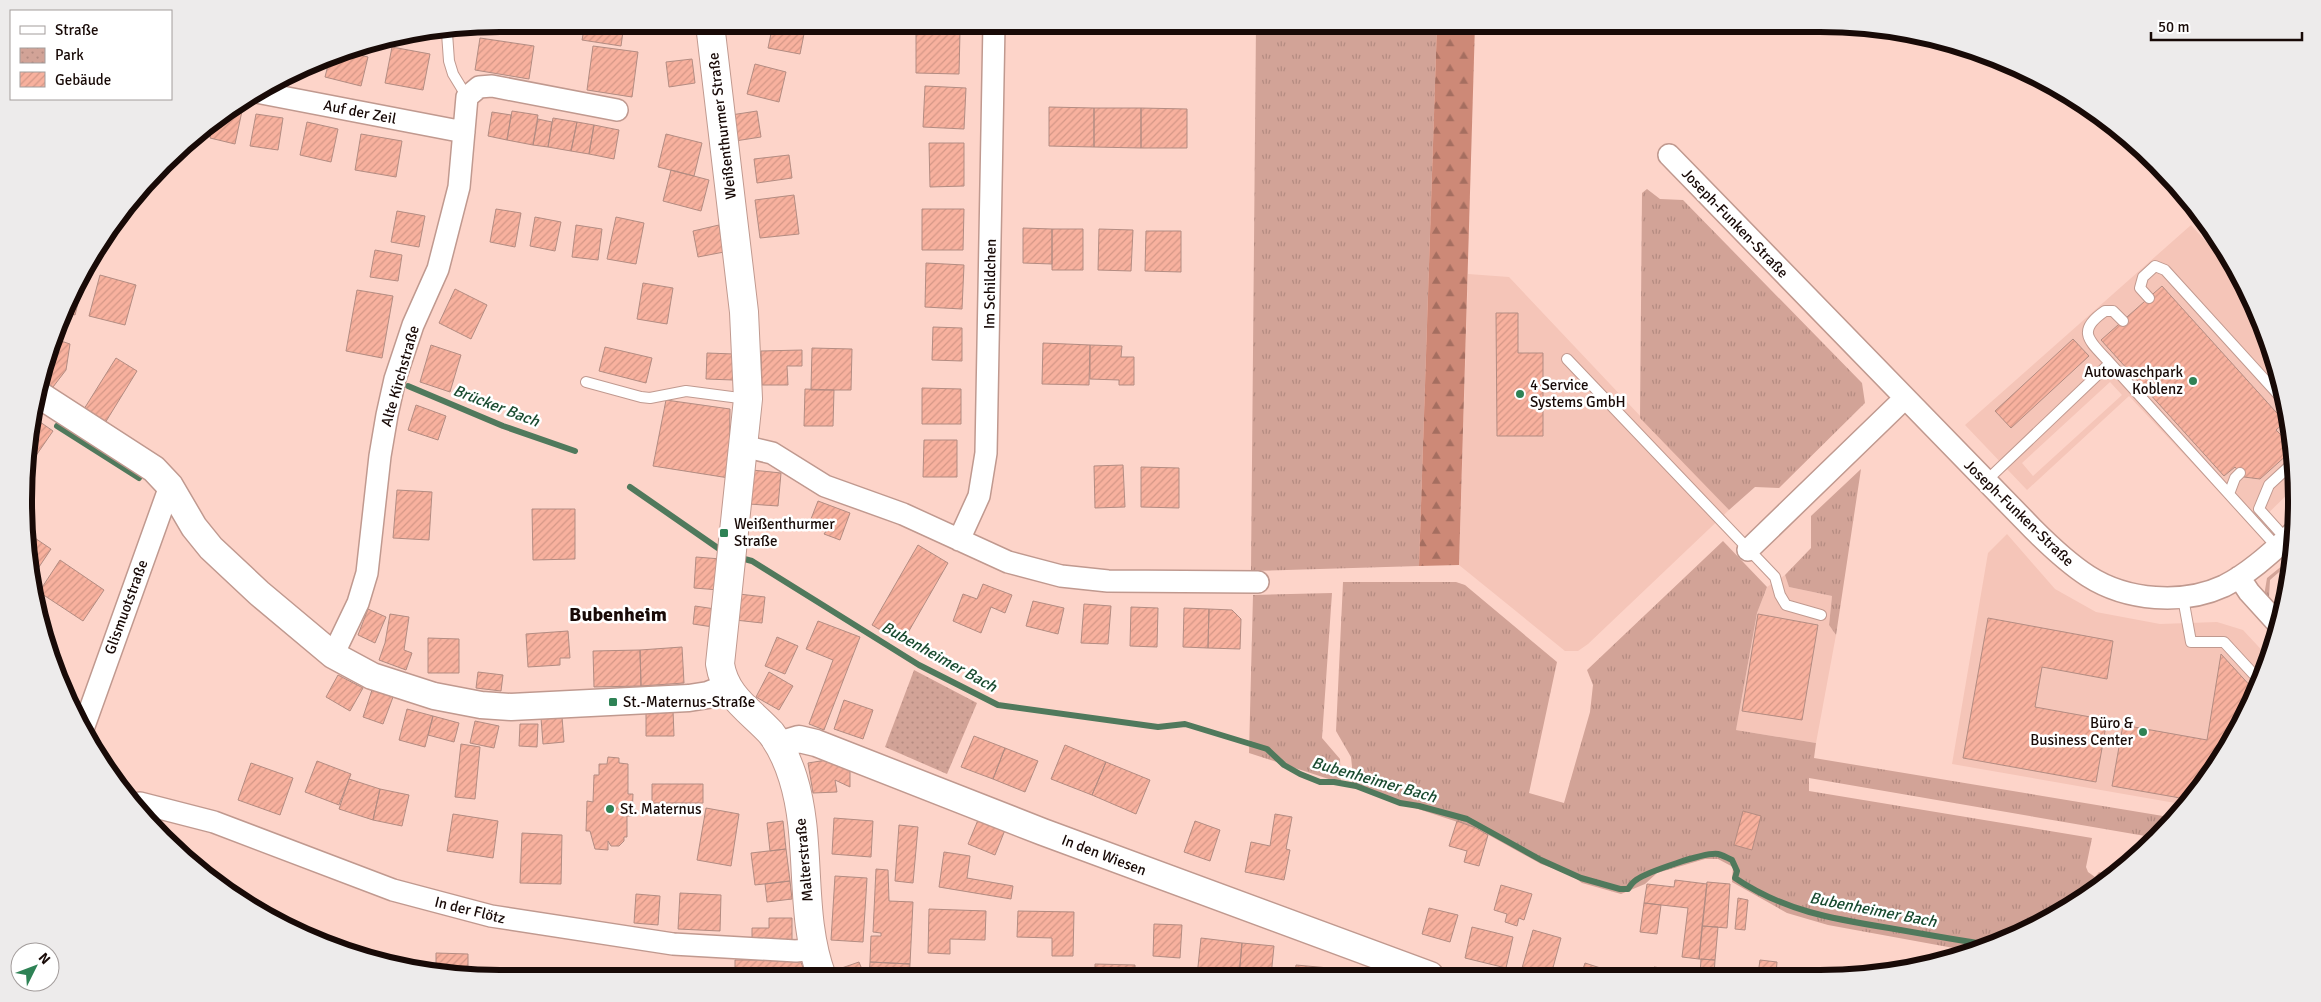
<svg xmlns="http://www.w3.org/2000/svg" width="2321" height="1002" font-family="Signika,sans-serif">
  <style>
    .built { fill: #f5c5b8; fill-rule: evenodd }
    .grass { fill: url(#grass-tufts) }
    .forest { fill: url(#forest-firs) }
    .park { fill: url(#park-dots) }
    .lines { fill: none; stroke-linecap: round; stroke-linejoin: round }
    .stream { stroke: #50795c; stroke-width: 6 }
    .building { fill: url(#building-hatch); stroke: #b38c82 }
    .service-casing { stroke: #c0998f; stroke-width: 12 }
    .minor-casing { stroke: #c0998f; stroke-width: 24 }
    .tertiary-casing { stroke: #c0998f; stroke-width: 29 }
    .secondary-casing { stroke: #c0998f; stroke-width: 30 }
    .service { stroke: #fff; stroke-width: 10 }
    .minor { stroke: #fff; stroke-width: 21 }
    .tertiary { stroke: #fff; stroke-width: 26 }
    .secondary { stroke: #fff; stroke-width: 28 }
    .poi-dot { fill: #2e8255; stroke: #fff; stroke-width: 2 }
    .labels { text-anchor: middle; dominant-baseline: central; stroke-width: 5; stroke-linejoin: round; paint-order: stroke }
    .street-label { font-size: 15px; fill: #180a07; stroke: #fff }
    .poi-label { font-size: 15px; fill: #180a07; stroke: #fff; text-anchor: start }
    .water-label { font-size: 16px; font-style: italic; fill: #194b30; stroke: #fff }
    .district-label { font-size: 20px; font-weight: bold; fill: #180a07; stroke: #fff }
    .rim { fill: none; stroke: #180a07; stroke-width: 6 }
  </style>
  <defs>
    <pattern id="grass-tufts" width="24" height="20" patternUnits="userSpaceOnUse" patternTransform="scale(1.25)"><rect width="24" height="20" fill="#d2a397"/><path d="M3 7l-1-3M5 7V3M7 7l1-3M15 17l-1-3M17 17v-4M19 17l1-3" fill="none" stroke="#b48b81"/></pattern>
    <pattern id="forest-firs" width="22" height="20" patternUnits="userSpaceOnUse" patternTransform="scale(1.25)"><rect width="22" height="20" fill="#cd8977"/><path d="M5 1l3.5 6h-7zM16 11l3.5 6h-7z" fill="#a56e60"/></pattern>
    <pattern id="park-dots" width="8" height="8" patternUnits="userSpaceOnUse" patternTransform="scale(1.25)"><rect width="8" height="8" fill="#d2a397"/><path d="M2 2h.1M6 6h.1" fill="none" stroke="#b48b81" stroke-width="1.8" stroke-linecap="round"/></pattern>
    <pattern id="building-hatch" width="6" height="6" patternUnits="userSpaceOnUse" patternTransform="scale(1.25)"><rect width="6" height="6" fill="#f8b19e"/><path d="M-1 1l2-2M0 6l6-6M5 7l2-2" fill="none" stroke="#d49787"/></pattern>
  </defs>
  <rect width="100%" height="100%" fill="#fdd4c9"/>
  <path class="built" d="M 2191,225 L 2242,281 L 2248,290 L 2281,378 L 2296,470 L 2296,486 L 2253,528 L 2129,396 L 2027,490 L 1965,425 ZM 2110,382 L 2122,395 L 2033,476 L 2022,463 Z
    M 1468,274 L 1509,277 L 1729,510 L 1588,644 L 1578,651 L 1565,651 L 1459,565 Z
    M 2007,534 L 2055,589 L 2096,612 L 2160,624 L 2217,622 L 2243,630 L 2270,659 L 2217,766 L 2181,804 L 1952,764 L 1988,553 Z
    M 1785,575 L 1789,587 L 1832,596 L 1829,625 L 1836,635 L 1816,743 L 1736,730 L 1757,613 L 1767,587 Z"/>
  <path class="grass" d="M 1256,24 L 1437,24 L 1419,566 L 1251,571 Z
    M 1647,189 L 1660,199 L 1683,200 L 1862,383 L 1865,403 L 1779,488 L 1755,487 L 1729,510 L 1640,418 L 1642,193 Z
    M 1861,469 L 1836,635 L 1829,625 L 1832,596 L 1789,587 L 1785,575 L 1811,548 L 1811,516 Z
    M 1723,541 L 1767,587 L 1757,613 L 1736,730 L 1816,743 L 1814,758 L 2169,817 L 2151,837 L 1809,778 L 1809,791 L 2092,838 L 2086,867 L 2088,872 L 2095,877 L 2099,872 L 2111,876 L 2111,879 L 2003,942 L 1970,951 L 1828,925 L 1787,913 L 1732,882 L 1733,867 L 1718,859 L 1705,859 L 1657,873 L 1645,884 L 1621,894 L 1582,883 L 1570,874 L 1541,864 L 1476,828 L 1351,787 L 1353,776 L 1351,757 L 1336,731 L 1343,582 L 1456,582 L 1465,585 L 1557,662 L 1529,793 L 1564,803 L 1590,712 L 1593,685 L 1587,670 Z
    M 2293,557 L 2293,560 L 2270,580 L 2269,597 L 2264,596 L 2267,578 Z
    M 1332,593 L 1322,738 L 1340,759 L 1341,783 L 1249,753 L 1253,595 Z"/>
  <path class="forest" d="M 1437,24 L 1475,24 L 1459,565 L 1419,566 Z"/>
  <path class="park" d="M 914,670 L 977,703 L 947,774 L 885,747 Z"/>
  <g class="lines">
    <path class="stream" d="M 408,386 L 503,426 L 575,451
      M 57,426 L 139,478
      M 630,487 L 725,553
      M 737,557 L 752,561 L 919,665 L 998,705 L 1158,727 L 1185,724 L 1267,749 L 1284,765 L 1300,774 L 1320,782 L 1334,782 L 1356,786 L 1400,803 L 1419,806 L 1467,819 L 1541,860 L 1581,878 L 1620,889 L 1628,889 C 1630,886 1633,882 1636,880 C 1647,872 1705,852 1718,854 C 1722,855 1728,858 1732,860 L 1737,871 L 1735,878 C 1784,911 1833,919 1889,928 C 1923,934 1957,940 1990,945"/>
  </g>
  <path class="building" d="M 585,24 L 624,24 L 621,46 L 582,40 Z
    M 773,24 L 806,24 L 800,54 L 768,48 Z
    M 1032,24 L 1079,24 L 1079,32 L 1032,31 Z
    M 1106,24 L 1135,24 L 1135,31 L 1106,30 Z
    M 1154,24 L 1186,24 L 1186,28 L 1154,27 Z
    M 916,30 L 960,31 L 959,74 L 916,73 Z
    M 480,38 L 534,46 L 529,79 L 475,70 Z
    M 593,46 L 638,52 L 632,97 L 587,90 Z
    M 392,47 L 430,54 L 423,90 L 385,83 Z
    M 343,51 L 368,57 L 361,86 L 325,77 L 330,57 Z
    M 692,59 L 695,83 L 669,87 L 666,62 Z
    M 755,64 L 786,72 L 779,102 L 747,94 Z
    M 925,86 L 966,88 L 964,129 L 923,127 Z
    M 1049,107 L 1094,108 L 1094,147 L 1049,146 Z
    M 1094,108 L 1141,108 L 1141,148 L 1094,147 Z
    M 1141,108 L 1187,109 L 1187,148 L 1141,148 Z
    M 232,109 L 242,111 L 235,144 L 210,138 L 213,123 Z
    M 512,111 L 538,115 L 533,145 L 507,140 Z
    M 757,111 L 761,137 L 735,141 L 731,115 Z
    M 492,112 L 511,115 L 507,140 L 488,136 Z
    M 256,114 L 283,118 L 278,150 L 250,146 Z
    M 553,118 L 577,122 L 571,151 L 548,147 Z
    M 538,119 L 552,122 L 548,147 L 533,145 Z
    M 307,122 L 338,129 L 331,162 L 300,155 Z
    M 577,122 L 594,125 L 589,154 L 571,151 Z
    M 594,125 L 619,130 L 614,159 L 589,154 Z
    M 361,134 L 402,141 L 396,177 L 355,170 Z
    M 666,134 L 702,143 L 694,176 L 658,167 Z
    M 929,143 L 964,143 L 964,186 L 930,187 Z
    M 789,155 L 792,178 L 757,183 L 754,159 Z
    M 671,170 L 709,180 L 701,211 L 663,201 Z
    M 794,195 L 799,234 L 760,238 L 755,200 Z
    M 496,209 L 521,213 L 515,247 L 490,242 Z
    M 922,209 L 964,209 L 963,250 L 922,250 Z
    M 397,211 L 425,216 L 419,247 L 391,242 Z
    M 535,217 L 561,222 L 555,251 L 530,246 Z
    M 616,217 L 644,223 L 636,264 L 607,259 Z
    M 576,225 L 602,229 L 598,260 L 572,257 Z
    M 719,225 L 724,252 L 698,257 L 693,231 Z
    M 1023,228 L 1052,229 L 1052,264 L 1023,263 Z
    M 1052,229 L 1083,229 L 1083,270 L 1052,270 Z
    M 1099,229 L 1133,230 L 1131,271 L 1098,270 Z
    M 1146,231 L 1181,231 L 1181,272 L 1145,271 Z
    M 375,250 L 402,255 L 398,281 L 370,277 Z
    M 926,263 L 964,265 L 962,309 L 925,307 Z
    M 100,275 L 136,285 L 125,325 L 89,316 Z
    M 82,278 L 84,279 L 75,315 L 69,313 Z
    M 643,283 L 673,288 L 667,324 L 637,319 Z
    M 2162,286 L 2285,422 L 2276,430 L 2288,442 L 2288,454 L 2260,479 L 2244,477 L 2235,467 L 2224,476 L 2101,340 Z
    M 455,289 L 487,305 L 471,339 L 439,323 Z
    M 357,290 L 393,296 L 382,358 L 346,351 Z
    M 1496,313 L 1518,313 L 1518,353 L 1543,353 L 1543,436 L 1497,436 Z
    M 933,327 L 962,328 L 962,361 L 932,360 Z
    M 2073,339 L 2089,356 L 2011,428 L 1995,411 Z
    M 58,340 L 70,344 L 66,370 L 53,387 L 43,381 Z
    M 1043,343 L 1090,345 L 1089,385 L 1042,384 Z
    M 431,345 L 461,355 L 450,392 L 420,382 Z
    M 1090,345 L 1122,346 L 1121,357 L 1134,357 L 1134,385 L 1119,385 L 1119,380 L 1090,379 Z
    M 605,347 L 652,358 L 646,383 L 599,371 Z
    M 812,348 L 852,349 L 851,390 L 811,390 Z
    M 802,350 L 802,366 L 787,366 L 788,385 L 762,385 L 761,351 Z
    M 707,353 L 734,354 L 733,380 L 706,379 Z
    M 116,358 L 137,371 L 105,423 L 84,409 Z
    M 922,388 L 961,389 L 961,424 L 922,424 Z
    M 805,389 L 834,390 L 833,426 L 804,426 Z
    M 666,400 L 730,409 L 729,478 L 653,466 Z
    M 416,405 L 446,416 L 438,440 L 408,430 Z
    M 33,417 L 53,431 L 35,457 L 31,455 Z
    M 924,440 L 957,440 L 957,477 L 923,477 Z
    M 1123,465 L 1125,507 L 1095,508 L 1094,466 Z
    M 1141,467 L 1179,468 L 1179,508 L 1141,507 Z
    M 752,470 L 781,473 L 778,506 L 749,504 Z
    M 397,490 L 432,492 L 429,540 L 393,538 Z
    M 818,501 L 850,513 L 840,540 L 824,534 L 826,531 L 809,524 Z
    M 532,509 L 575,509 L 575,559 L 533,560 Z
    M 29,534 L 51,549 L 31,579 L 28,564 Z
    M 918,545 L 948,563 L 902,643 L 872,625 Z
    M 696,557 L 721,559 L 719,590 L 694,588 Z
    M 60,560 L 104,590 L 83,621 L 39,592 Z
    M 983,584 L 1012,595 L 1005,613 L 991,607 L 981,633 L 953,621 L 963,594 L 977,599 Z
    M 739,594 L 765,597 L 762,623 L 735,620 Z
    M 1033,601 L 1064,608 L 1058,634 L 1026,626 Z
    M 1084,604 L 1111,606 L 1108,644 L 1081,643 Z
    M 695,606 L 715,609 L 713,627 L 693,624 Z
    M 1131,607 L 1158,608 L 1157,647 L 1130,646 Z
    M 1184,608 L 1209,609 L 1208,648 L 1183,647 Z
    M 368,609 L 386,617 L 375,643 L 358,635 Z
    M 1209,609 L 1232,610 L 1241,619 L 1240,649 L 1208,648 Z
    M 390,614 L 409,617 L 404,650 L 412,653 L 406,670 L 379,660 L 385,643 Z
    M 1758,614 L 1818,625 L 1802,720 L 1742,711 Z
    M 1988,618 L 2113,641 L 2107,679 L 2042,667 L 2035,707 L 2107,720 L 2096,782 L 1963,758 Z
    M 818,621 L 860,637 L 824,730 L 809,724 L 833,660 L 806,649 Z
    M 568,631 L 570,658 L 560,658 L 560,665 L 528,667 L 526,634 Z
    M 777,637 L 798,646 L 785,674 L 765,666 Z
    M 428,638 L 459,639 L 459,673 L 428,673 Z
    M 682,647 L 684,683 L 641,686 L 640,650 Z
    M 640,650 L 641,686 L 594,687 L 593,651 Z
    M 2221,654 L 2254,690 L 2217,766 L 2186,799 L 2112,786 L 2123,725 L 2207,740 Z
    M 478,672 L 503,675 L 501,691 L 476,688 Z
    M 769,672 L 793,686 L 779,710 L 756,697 Z
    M 338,675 L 363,688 L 350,711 L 326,697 Z
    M 63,685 L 72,690 L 69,698 Z
    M 372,690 L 393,697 L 383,724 L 363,717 Z
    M 844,700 L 873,710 L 863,739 L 834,729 Z
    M 407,709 L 433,716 L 425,747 L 399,740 Z
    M 646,709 L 673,710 L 674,736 L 646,736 Z
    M 433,716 L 459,723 L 454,742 L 428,735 Z
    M 562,717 L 564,742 L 543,744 L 541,718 Z
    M 475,721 L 499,726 L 494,748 L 470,743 Z
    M 520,724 L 538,724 L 537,747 L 519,746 Z
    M 974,736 L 1005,748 L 993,779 L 961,767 Z
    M 461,744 L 480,747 L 475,799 L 455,797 Z
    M 1065,745 L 1106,762 L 1092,795 L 1051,779 Z
    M 1005,748 L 1038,761 L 1025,792 L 993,779 Z
    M 608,757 L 619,758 L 619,763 L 628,764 L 628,794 L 633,794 L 632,816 L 627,816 L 627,837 L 624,837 L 624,841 L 619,846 L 611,846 L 608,841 L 608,850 L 595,849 L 590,831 L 586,831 L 587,801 L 593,802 L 594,775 L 599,775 L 599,764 L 607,764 Z
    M 833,759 L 850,769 L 850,787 L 835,780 L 837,792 L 813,793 L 808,763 Z
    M 317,761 L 351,774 L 339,805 L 305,792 Z
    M 1106,762 L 1150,780 L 1136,814 L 1092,795 Z
    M 251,763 L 293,778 L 280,815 L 238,800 Z
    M 349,779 L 380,789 L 373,820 L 339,809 Z
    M 652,784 L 703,784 L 703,803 L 652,803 Z
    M 380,789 L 409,795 L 402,826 L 373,820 Z
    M 706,808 L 739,814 L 731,866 L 697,860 Z
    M 1743,811 L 1761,816 L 1752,850 L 1734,845 Z
    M 453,814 L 498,821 L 493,858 L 447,851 Z
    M 1275,814 L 1292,817 L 1286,849 L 1290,850 L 1284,880 L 1245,872 L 1251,842 L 1270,846 Z
    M 834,818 L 873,821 L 871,857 L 832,854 Z
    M 978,820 L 1005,830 L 995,855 L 968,844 Z
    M 783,821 L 786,849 L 770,851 L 767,823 Z
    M 1195,821 L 1220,830 L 1210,861 L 1184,852 Z
    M 1457,821 L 1476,828 L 1488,835 L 1479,866 L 1464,862 L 1467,851 L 1449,846 Z
    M 899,825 L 918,827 L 913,883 L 895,881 Z
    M 522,833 L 562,835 L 561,884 L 520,883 Z
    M 786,849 L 790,881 L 755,885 L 751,853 Z
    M 944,852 L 970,856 L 967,878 L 1013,886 L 1011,899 L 939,887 Z
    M 876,869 L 888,870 L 889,901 L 913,902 L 910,964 L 870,962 L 871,936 L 881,936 L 881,933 L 873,932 Z
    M 835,876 L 867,878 L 863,942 L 831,940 Z
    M 1675,880 L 1707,884 L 1699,959 L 1682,957 L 1688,908 L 1644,903 L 1647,884 L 1674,887 Z
    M 790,881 L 792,899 L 767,902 L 765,884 Z
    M 1707,882 L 1730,884 L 1727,928 L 1702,926 Z
    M 1501,885 L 1532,894 L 1524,920 L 1519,918 L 1517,926 L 1505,922 L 1507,914 L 1494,910 Z
    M 680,893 L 721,895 L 720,931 L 678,929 Z
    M 234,894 L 249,896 L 248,904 Z
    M 636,894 L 660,896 L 658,925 L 634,923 Z
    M 1738,898 L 1748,900 L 1745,930 L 1735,929 Z
    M 1644,903 L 1661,905 L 1657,934 L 1640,932 Z
    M 1429,908 L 1458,915 L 1450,942 L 1422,934 Z
    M 929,909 L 986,911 L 985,940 L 950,939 L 950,954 L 928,953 Z
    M 1018,911 L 1074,912 L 1073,956 L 1052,956 L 1052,938 L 1017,937 Z
    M 769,918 L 792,918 L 792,941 L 752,941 L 752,928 L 769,928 Z
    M 1154,924 L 1182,925 L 1180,958 L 1153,956 Z
    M 1702,926 L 1718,927 L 1715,960 L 1699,959 Z
    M 1472,927 L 1513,937 L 1506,968 L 1465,958 Z
    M 1533,930 L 1561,938 L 1551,975 L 1520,975 Z
    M 1201,938 L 1242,943 L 1239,976 L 1197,976 Z
    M 1242,943 L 1274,946 L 1271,976 L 1239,976 Z
    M 436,953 L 468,954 L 468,973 L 436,967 Z
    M 1701,959 L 1715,960 L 1714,975 L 1700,975 Z
    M 735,960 L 800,960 L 807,977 L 735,978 Z
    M 1760,960 L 1777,962 L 1776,974 L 1758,974 Z
    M 859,962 L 865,977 L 835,977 L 833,971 Z
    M 870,962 L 910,964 L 909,977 L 869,977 Z
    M 1585,963 L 1616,973 L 1615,975 L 1581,975 Z
    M 1095,964 L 1135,965 L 1135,976 L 1095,976 Z
    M 1296,965 L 1340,969 L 1339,976 L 1295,976 Z
    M 1654,967 L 1689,972 L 1689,975 L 1653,975 Z
    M 535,968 L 563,970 L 562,978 L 534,978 Z"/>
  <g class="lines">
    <g class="service-casing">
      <path id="service" d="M 447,33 L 449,61 L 453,74 L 467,97
        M 2149,298 L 2140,288 L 2143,277 L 2155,266 L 2165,270 L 2285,402
        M 1567,359 L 1775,577 L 1780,595 L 1786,605 L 1821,615
        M 2110,363 C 2091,342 2074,332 2105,311 L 2113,311 L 2123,321
        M 586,382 L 641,397 L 650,398 L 686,391 L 747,399
        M 1985,482 L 2110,363 L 2277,547
        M 2229,494 L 2235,478 L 2240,473
        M 2286,539 L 2259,509 L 2269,485 L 2295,461
        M 2183,598 L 2191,642 L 2224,642 L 2259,680"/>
    </g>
    <g class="minor-casing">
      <path id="minor" d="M 256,92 L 464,132
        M 1669,155 L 2033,529 C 2050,546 2068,563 2088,576 C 2127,601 2183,605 2224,586 C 2250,573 2273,551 2294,532
        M 743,446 L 772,453 L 825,486 L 903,514 L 1008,562 L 1061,576 L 1108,581 L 1258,582
        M 959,540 L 979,496 L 986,453 L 994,24
        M 1748,550 L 1905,398
        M 2239,577 L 2249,592 L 2279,625
        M 333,655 L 358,603 L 367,573 L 380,456 L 387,415 L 395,379 L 413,325 L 438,269 L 459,187 L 467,97 L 479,87 L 492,86 L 617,110
        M 83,729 L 170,486
        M 140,803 L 214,822 L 393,890 L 491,916 L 673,944 L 796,951 L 814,949"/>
    </g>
    <g class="tertiary-casing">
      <path id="tertiary" d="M 38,394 L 154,469 L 170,486 L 194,527 L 211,548 L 259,593 L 333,655 L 372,676 L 434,696 L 481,705 L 511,707 L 689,698 L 708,695 L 728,687
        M 779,745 L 799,739 L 816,743 L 1043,832 L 1430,975"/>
    </g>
    <g class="secondary-casing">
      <path id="secondary" d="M 710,24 L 744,312 L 748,399 L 720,664 C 725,697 751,711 771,733 C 781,746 788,762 793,778 C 813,842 798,913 822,977"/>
    </g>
    <use href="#service" class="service"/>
    <use href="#minor" class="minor"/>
    <use href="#tertiary" class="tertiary"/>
    <use href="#secondary" class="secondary"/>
  </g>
  <g class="poi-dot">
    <circle cx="2193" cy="381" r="5"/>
    <circle cx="1520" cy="394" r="5"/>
    <rect x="719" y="528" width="10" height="10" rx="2.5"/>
    <rect x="608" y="697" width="10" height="10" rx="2.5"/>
    <circle cx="2143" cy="732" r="5"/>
    <circle cx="610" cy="809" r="5"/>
  </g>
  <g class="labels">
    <g class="street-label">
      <text transform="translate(360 112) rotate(11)">Auf der Zeil</text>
      <text transform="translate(722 126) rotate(-97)">Weißenthurmer Straße</text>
      <text transform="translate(1735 223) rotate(46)">Joseph-Funken-Straße</text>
      <text transform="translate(990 284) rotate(-89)">Im Schildchen</text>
      <text transform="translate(400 376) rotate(-74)">Alte Kirchstraße</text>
      <text transform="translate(2019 513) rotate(44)">Joseph-Funken-Straße</text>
      <text transform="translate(126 607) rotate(-70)">Glismuotstraße</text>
      <text transform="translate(1104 855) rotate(21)">In den Wiesen</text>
      <text transform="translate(804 860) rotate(-95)">Malterstraße</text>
      <text transform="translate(470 910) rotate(14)">In der Flötz</text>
    </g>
    <g class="poi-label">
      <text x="2183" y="372" text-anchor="end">Autowaschpark<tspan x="2183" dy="17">Koblenz</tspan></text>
      <text x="1530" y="385">4 Service<tspan x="1530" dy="17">Systems GmbH</tspan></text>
      <text x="734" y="524">Weißenthurmer<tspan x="734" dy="17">Straße</tspan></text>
      <text x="623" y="702">St.-Maternus-Straße</text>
      <text x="2133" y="723" text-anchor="end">Büro &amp;<tspan x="2133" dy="17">Business Center</tspan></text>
      <text x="620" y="809">St. Maternus</text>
    </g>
    <g class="water-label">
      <text transform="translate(496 406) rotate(21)">Brücker Bach</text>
      <text transform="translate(939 657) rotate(29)">Bubenheimer Bach</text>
      <text transform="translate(1374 780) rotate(16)">Bubenheimer Bach</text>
      <text transform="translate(1873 910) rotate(11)">Bubenheimer Bach</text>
    </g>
    <g class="district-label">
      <text x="618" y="614">Bubenheim</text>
    </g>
  </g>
  <path d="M0 0H2321V1002H0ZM500 32H1820A468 468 0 0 1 2288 500V502A468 468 0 0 1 1820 970H500A468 468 0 0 1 32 502V500A468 468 0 0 1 500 32Z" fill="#edebeb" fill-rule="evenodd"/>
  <path class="rim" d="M500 32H1820A468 468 0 0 1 2288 500V502A468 468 0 0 1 1820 970H500A468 468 0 0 1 32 502V500A468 468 0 0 1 500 32Z"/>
  <rect x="10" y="10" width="162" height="90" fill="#ffffff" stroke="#a39d9c"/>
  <rect x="20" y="26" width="25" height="8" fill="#ffffff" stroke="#a39d9c"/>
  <text x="55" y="35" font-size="15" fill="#180a07">Straße</text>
  <rect x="20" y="48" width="25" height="15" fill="url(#park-dots)" stroke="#a39d9c"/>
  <text x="55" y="60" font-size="15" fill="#180a07">Park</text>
  <rect x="20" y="72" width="25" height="15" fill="url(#building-hatch)" stroke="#a39d9c"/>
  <text x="55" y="85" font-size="15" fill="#180a07">Gebäude</text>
  <g transform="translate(35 967) rotate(48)"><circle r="24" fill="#ffffff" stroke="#a39d9c"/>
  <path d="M0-4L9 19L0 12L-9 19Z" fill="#2e8255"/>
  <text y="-8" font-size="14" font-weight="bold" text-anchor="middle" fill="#180a07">N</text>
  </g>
  <path d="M2151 32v8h151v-8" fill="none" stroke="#180a07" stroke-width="2.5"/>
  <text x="2158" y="32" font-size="15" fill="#180a07" stroke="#ffffff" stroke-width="4" paint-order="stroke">50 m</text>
</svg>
